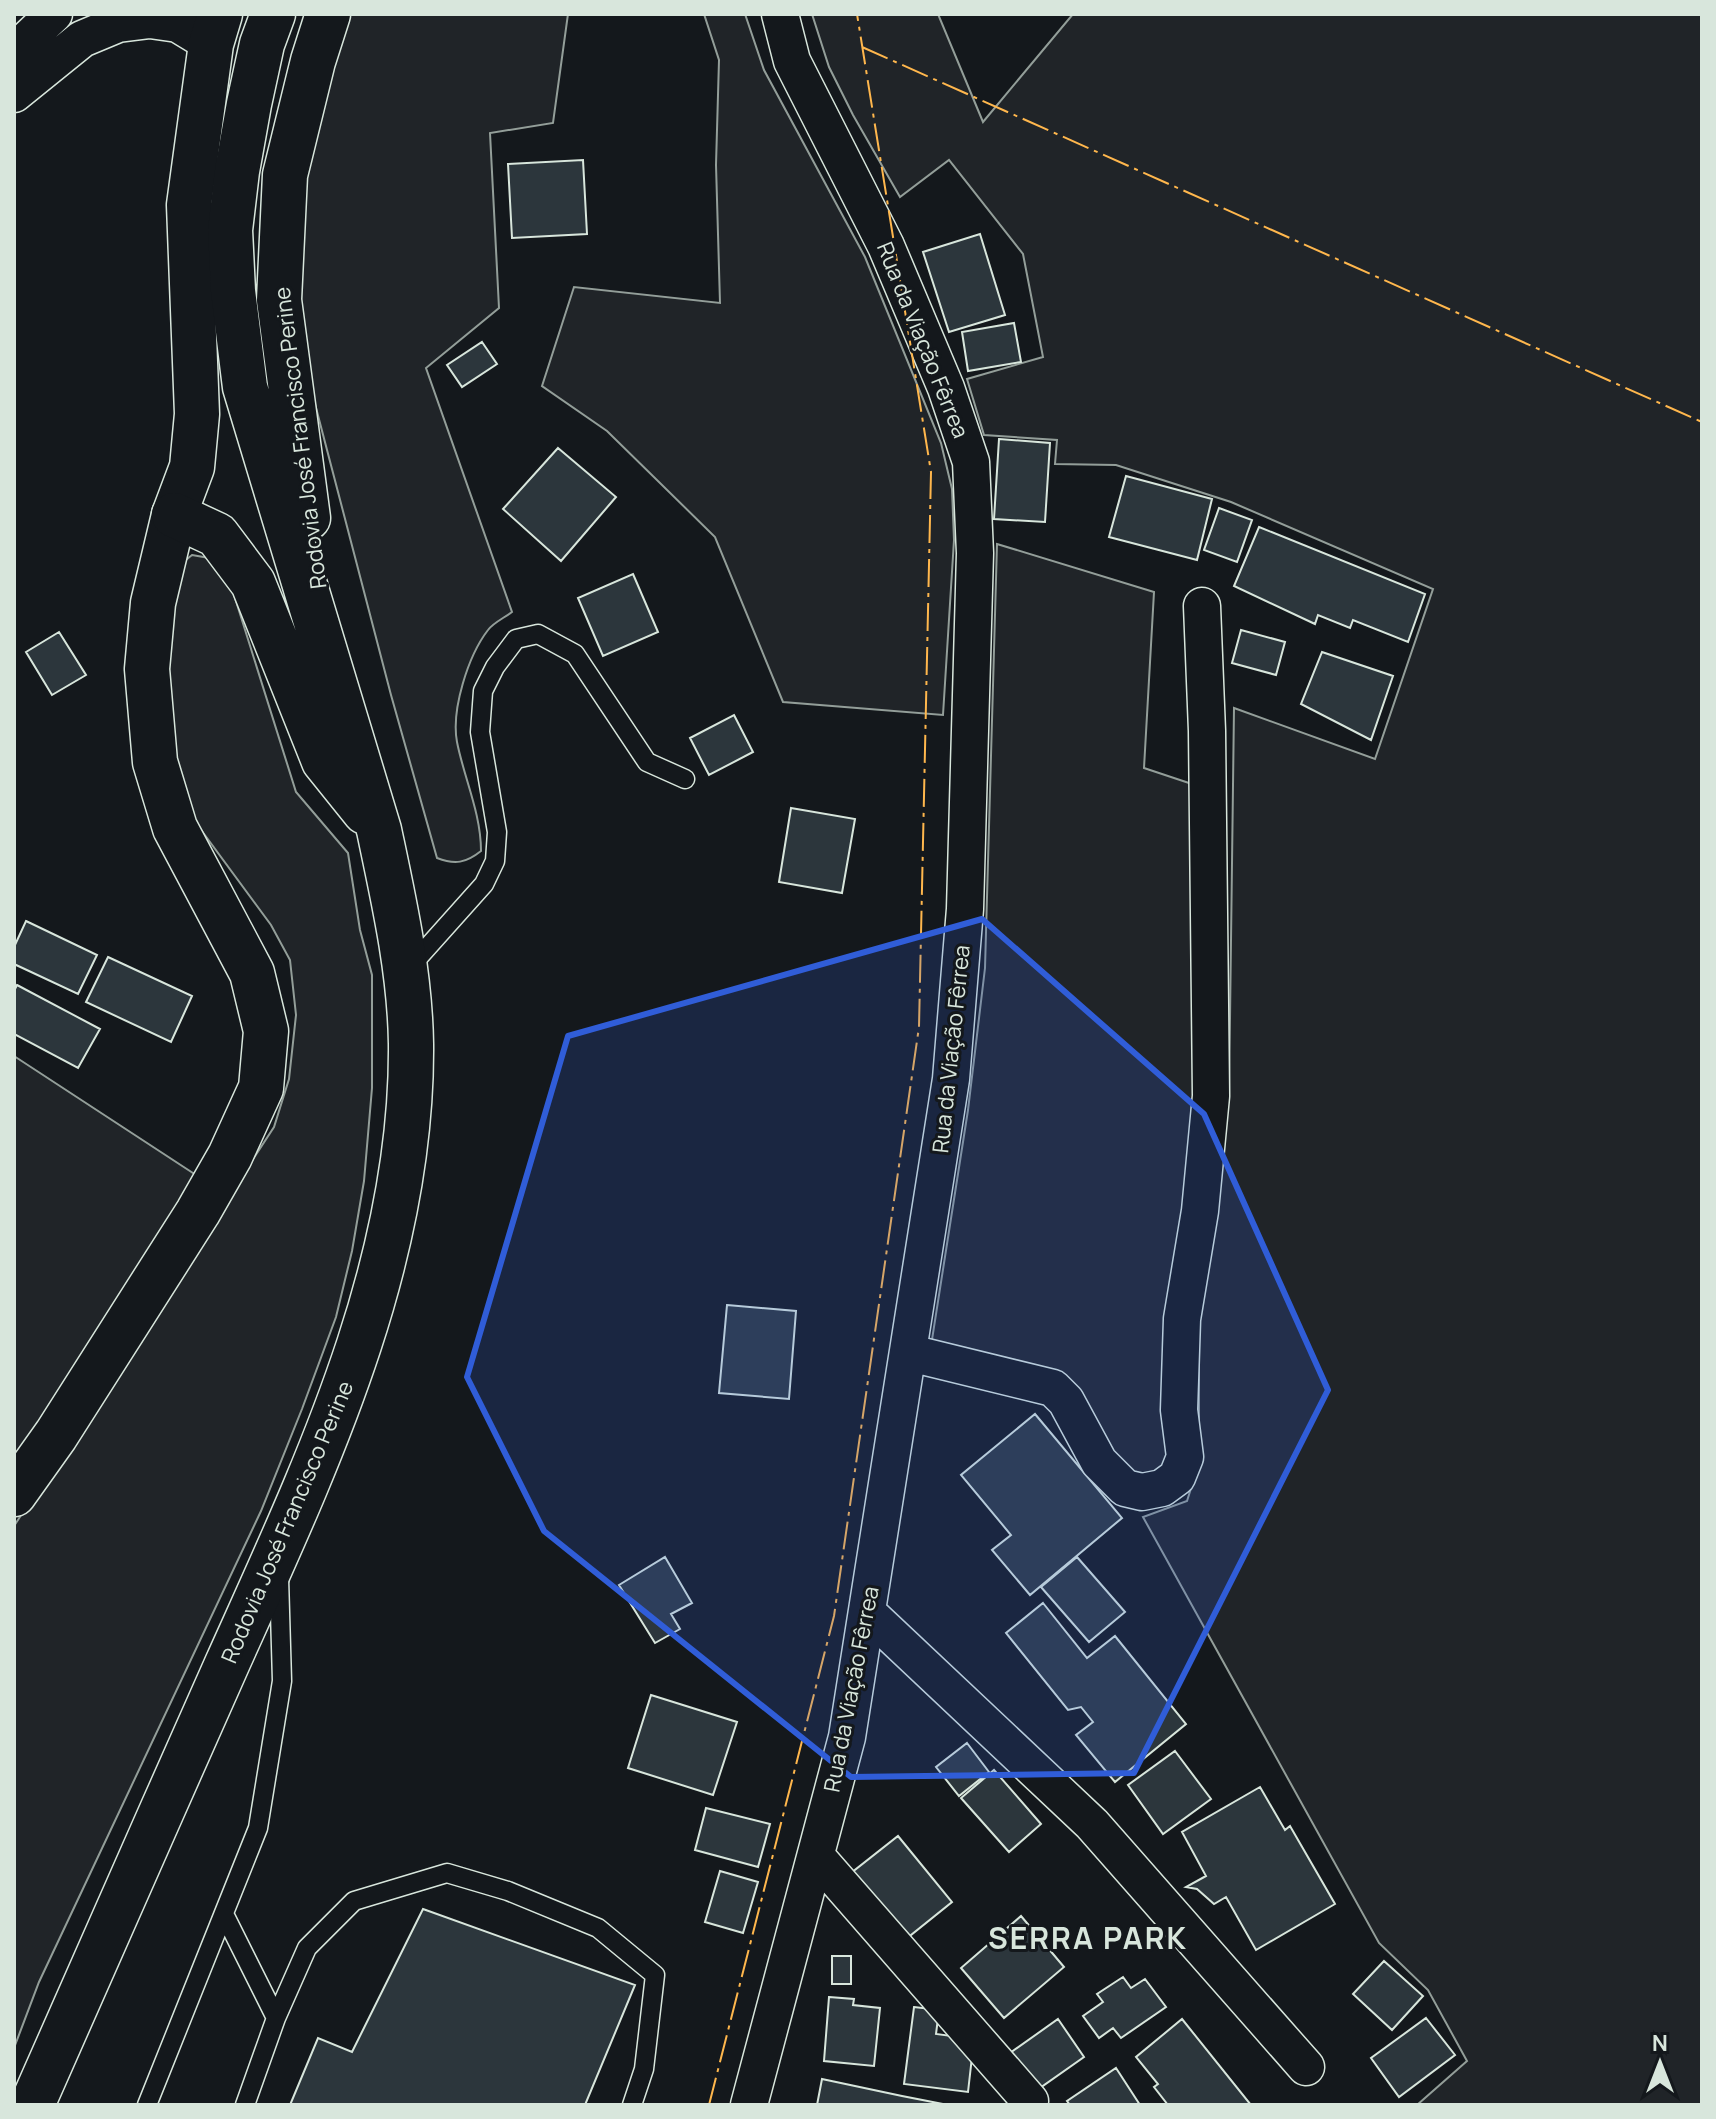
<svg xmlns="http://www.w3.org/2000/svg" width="1716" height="2119" font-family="Manrope,sans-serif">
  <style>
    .green { fill: #202428; stroke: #939e99; stroke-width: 2 }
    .building { fill: #2c363c; stroke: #d8e6dc; stroke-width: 2 }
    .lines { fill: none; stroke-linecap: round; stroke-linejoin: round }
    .lane-casing { stroke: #d8e6dc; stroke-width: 21 }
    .street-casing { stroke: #d8e6dc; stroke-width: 39 }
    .secondary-casing { stroke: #d8e6dc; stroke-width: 47 }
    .primary-casing { stroke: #d8e6dc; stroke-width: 47 }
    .lane { stroke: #14181c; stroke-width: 18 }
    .street { stroke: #14181c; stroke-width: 36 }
    .secondary { stroke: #14181c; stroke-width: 44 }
    .primary { stroke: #14181c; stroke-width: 44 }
    .power { stroke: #ffb74d; stroke-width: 2; stroke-dasharray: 28 6 4 6; stroke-linecap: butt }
    .marked { fill: #305dd8; fill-opacity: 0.2; stroke: #305dd8; stroke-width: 6; stroke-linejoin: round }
    .labels { text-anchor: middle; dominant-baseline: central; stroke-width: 6; stroke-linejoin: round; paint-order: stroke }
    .street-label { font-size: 22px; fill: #d8e6dc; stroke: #14181c }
    .district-label { font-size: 30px; font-weight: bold; letter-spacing: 2px; fill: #d8e6dc; stroke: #14181c }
  </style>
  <rect width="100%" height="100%" fill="#14181c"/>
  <path class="green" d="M 341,14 L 568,14 L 553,123 L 490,133 L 499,308 L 426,368 L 512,612 C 504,618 493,623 488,630 C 468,656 451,710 457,742 C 464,778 481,813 481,851 C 466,863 455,865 437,858 L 391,695 L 291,312 L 290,251 Z
    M 704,14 L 745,14 L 764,70 L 865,257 L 941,443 L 952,489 L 954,540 L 943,715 L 783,702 L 715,537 L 607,431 L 542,386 L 574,287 L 720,303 L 716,165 L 719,60 Z
    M 812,14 L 938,14 L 983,122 L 1073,14 L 1702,14 L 1702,2105 L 1417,2105 L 1467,2061 L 1428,1990 L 1379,1943 L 1143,1517 L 1187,1501 L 1199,1463 L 1199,1315 L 1229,1096 L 1234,708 L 1375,759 L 1433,589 L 1231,502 L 1116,465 L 1055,464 L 1057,440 L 984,435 L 967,379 L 1043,357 L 1023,254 L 949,160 L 900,197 L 853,115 L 829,67 Z
    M 997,544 L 1154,592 L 1144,768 L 1192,784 L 1195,1096 L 1170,1448 L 1165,1464 L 1155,1475 C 1105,1473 1100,1443 1083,1403 L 931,1346 L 968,1110 L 985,968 Z
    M 192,555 L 209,558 L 230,582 L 296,792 L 348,853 L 360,930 L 372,975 L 372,1088 L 364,1181 L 352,1251 L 336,1317 L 302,1409 L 261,1511 L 39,1982 L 14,2048 L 14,1526 L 274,1127 L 289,1079 L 296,1015 L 290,960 L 271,925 L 196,823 L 172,757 L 162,663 L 176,568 Z
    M 14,1056 L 199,1177 L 14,1459 Z"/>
  <path class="building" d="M 583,160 L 587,234 L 512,238 L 508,164 Z
    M 980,234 L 1005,315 L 949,332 L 923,252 Z
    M 1014,323 L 1021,362 L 968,371 L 962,332 Z
    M 482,342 L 497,364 L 462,387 L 447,365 Z
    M 999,439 L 1050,443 L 1045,522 L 994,519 Z
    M 558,448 L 616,497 L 561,561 L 503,509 Z
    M 1126,476 L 1212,499 L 1197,560 L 1109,537 Z
    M 1219,508 L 1252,520 L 1237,562 L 1204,550 Z
    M 1259,527 L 1425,594 L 1408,642 L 1353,620 L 1350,628 L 1318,615 L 1315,624 L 1234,586 Z
    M 633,574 L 658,632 L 603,656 L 578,598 Z
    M 1241,630 L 1285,642 L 1276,675 L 1232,663 Z
    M 59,632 L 86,675 L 52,695 L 26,652 Z
    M 1322,652 L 1393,676 L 1371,740 L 1301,704 Z
    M 734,715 L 753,752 L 709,775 L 690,738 Z
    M 791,808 L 855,819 L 842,893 L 779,882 Z
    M 26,921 L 97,955 L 78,994 L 14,964 L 14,947 Z
    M 108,957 L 192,996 L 171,1042 L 86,1002 Z
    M 17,985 L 100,1029 L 78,1068 L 14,1034 L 14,991 Z
    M 727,1305 L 796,1311 L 789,1399 L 719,1393 Z
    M 1035,1414 L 1122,1518 L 1030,1595 L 992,1550 L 1011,1535 L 961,1475 Z
    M 665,1557 L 692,1603 L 671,1614 L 680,1629 L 655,1643 L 619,1585 Z
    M 1077,1557 L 1125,1612 L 1089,1642 L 1041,1587 Z
    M 1043,1603 L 1087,1658 L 1115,1636 L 1186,1724 L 1115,1782 L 1076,1735 L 1093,1722 L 1081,1707 L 1068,1710 L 1006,1633 Z
    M 651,1695 L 737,1722 L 713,1795 L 628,1768 Z
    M 967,1743 L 989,1772 L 959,1796 L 936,1767 Z
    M 1175,1751 L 1211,1799 L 1163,1834 L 1128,1785 Z
    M 994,1770 L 1041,1824 L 1009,1852 L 961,1798 Z
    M 1260,1787 L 1285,1830 L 1290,1826 L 1335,1904 L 1256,1950 L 1226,1897 L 1214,1904 L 1197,1889 L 1186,1887 L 1206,1876 L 1182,1832 Z
    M 706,1808 L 770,1824 L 758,1867 L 695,1850 Z
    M 898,1836 L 952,1902 L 901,1943 L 846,1877 Z
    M 720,1871 L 758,1882 L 743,1933 L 705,1922 Z
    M 423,1909 L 635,1985 L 585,2105 L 290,2105 L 318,2038 L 352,2052 Z
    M 1021,1916 L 1064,1967 L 1004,2018 L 961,1968 Z
    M 832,1956 L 851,1956 L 851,1984 L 832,1984 Z
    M 1384,1961 L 1423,1996 L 1392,2030 L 1353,1994 Z
    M 1123,1977 L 1131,1988 L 1145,1979 L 1166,2007 L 1121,2038 L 1113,2028 L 1099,2038 L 1083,2016 L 1103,2002 L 1097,1994 Z
    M 829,1997 L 854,1999 L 853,2005 L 880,2008 L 874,2066 L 824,2061 Z
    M 914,2007 L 939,2010 L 936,2034 L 974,2039 L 968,2092 L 904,2084 Z
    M 1426,2018 L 1455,2055 L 1399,2097 L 1371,2058 Z
    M 1058,2019 L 1084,2057 L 1037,2090 L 1010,2053 Z
    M 1182,2019 L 1251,2105 L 1168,2105 L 1154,2087 L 1158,2084 L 1136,2057 Z
    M 1116,2068 L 1140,2105 L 1070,2105 L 1067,2101 Z
    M 822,2079 L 902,2096 L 948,2105 L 817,2105 Z"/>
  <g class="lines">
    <g class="lane-casing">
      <path id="lane" d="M 408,969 L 484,884 L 495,861 L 497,832 L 480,732 L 483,691 L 495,667 L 516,639 L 538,634 L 575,654 L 647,762 L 685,779
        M 224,1914 L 276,2018
        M 147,2105 L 258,1828 L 282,1681 L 279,1578
        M 245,2105 L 276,2018 L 307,1948 L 354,1901 L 447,1873 L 508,1891 L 598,1928 L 655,1975 L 644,2069 L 632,2105"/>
    </g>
    <g class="street-casing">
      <path id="street" d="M 14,52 L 54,14
        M 14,94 L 82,39 L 118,24 L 150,20 L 178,24 L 211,44
        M 910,1353 L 1053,1388 L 1066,1401 L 1099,1462 L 1125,1488 L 1142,1492 L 1162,1488 L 1177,1477 L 1185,1457 L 1179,1410 L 1182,1319 L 1200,1211 L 1211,1096 L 1207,731 L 1202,606
        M 867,1612 L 1092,1824 L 1306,2067
        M 816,1856 L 1030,2101
        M 749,2105 L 847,1737 L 951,1079 L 965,909 L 975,553 L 971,462 L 946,388 L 886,246 L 792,61 L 780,14"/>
    </g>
    <g class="secondary-casing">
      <path id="secondary" d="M 14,1494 L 56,1435 L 198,1212 L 230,1156 L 261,1088 L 266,1031 L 252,973 L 175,828 L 155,762 L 147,669 L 153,603 L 174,515 L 192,467 L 197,414 L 189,205 L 211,44 L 220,14"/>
    </g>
    <g class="primary-casing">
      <path id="primary" d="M 174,515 L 217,535 L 253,583 L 324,761 L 365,812
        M 308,518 L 279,300 L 285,175 L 313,61 L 328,14
        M 32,2105 C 96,1958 162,1811 227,1664 C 315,1468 413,1265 411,1044 C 410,972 394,901 379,830 L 245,387 L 233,291 L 230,230 L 237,171 L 249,104 L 262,44 L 273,14"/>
    </g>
    <use href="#lane" class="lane"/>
    <use href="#street" class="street"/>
    <use href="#secondary" class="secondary"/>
    <use href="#primary" class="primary"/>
    <path class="power" d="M 862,47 L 1702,422
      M 709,2105 L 834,1616 L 919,1027 L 931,472 L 857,14"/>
  </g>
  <path class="marked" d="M 982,919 L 1204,1114 L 1328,1390 L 1134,1773 L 851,1777 L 544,1531 L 467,1377 L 568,1036 Z"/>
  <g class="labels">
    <g class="street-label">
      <text transform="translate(923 340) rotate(68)">Rua da Viação Fêrrea</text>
      <text transform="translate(300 438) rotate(-97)">Rodovia José Francisco Perine</text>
      <text transform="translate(951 1049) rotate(-84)">Rua da Viação Fêrrea</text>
      <text transform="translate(287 1522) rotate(-67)">Rodovia José Francisco Perine</text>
      <text transform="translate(851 1689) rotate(-79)">Rua da Viação Fêrrea</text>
    </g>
    <g class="district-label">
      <text x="1088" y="1937">SERRA PARK</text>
    </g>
  </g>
  <rect width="1716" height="2119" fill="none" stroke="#d8e6dc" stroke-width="32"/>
  <g transform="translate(1660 2063)" stroke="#14181c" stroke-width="6" paint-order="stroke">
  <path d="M0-6L14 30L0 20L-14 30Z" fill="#d8e6dc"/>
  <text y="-12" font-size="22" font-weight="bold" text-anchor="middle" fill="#d8e6dc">N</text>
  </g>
</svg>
